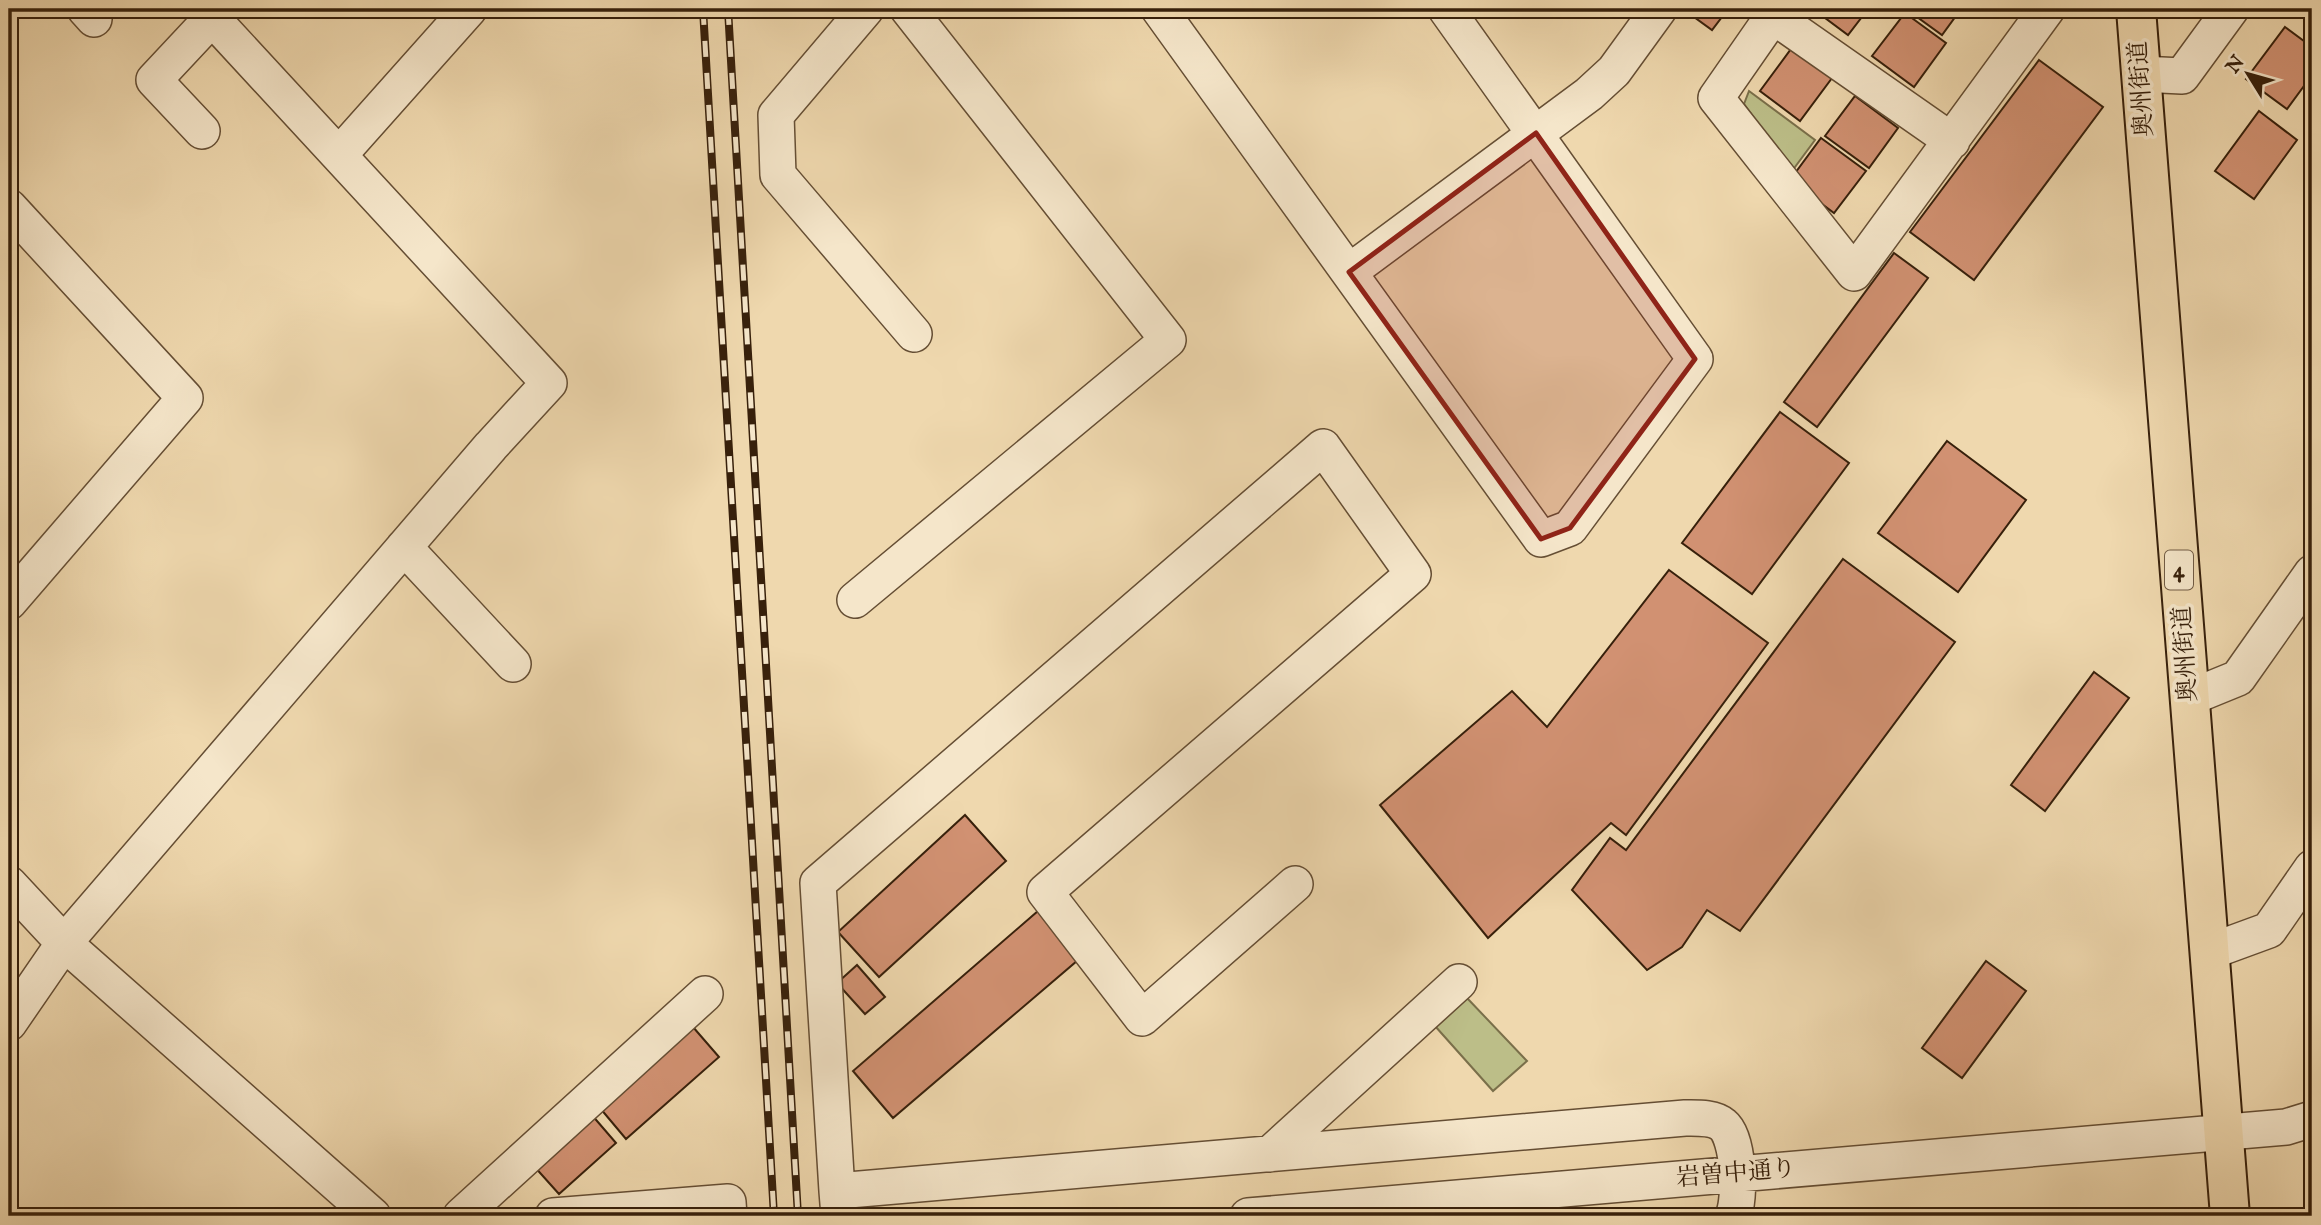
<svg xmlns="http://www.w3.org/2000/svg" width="2321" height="1225" font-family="'IM FELL English','Noto Serif JP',serif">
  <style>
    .green { fill: #bcbe88; stroke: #7a6f4a; stroke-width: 2 }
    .building { fill: #d19172; stroke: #37200b; stroke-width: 2 }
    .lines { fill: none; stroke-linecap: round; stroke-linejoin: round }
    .minor-casing { stroke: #654e34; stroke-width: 38 }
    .highway-casing { stroke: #37200b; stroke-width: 42 }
    .minor { stroke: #f5e6ca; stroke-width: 35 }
    .highway { stroke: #efd8ae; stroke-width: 38 }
    .rail-casing { stroke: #37200b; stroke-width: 8 }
    .rail { stroke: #f5e6ca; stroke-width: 5; stroke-dasharray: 16; stroke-linecap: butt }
    .marked { fill: #8f2418; fill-opacity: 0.2; stroke: #8f2418; stroke-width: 5; stroke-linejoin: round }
    .labels { text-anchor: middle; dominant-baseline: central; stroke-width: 7; stroke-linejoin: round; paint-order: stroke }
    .shield { fill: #f5e6ca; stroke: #705b44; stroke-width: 2 }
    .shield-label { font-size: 23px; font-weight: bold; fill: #37200b }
    .street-label { font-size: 24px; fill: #37200b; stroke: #f5e6ca }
  </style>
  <rect width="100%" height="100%" fill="#efd8ae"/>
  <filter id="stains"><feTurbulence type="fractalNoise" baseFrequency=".00286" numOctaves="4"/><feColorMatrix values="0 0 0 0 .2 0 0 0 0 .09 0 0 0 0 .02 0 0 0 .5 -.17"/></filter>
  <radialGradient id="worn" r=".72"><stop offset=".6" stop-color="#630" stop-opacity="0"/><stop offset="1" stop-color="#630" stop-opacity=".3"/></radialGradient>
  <path class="green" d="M 1749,91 L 1815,140 L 1792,171 L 1744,104 Z
    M 1467,998 L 1527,1061 L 1493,1091 L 1435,1026 Z"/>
  <path class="building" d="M 1683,9 L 1728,9 L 1712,30 Z
    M 1813,9 L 1868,9 L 1848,35 Z
    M 1906,9 L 1961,9 L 1942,35 Z
    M 1905,13 L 1946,43 L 1914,87 L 1872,56 Z
    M 2285,27 L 2312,47 L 2312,75 L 2287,109 L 2246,79 Z
    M 1791,49 L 1832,78 L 1800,121 L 1760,91 Z
    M 2039,60 L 2103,107 L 1974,280 L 1910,232 Z
    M 1855,96 L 1898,128 L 1869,168 L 1825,136 Z
    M 2259,111 L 2297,140 L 2254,199 L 2215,171 Z
    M 1821,138 L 1866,171 L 1834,213 L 1790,180 Z
    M 1894,253 L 1928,278 L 1817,427 L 1784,402 Z
    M 1780,412 L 1849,463 L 1752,594 L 1682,543 Z
    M 1947,441 L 2026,500 L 1958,592 L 1878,533 Z
    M 1843,559 L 1955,642 L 1740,931 L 1707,910 L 1682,947 L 1647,970 L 1572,890 L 1610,838 L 1626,850 Z
    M 1669,570 L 1768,643 L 1626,835 L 1611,823 L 1488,938 L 1380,805 L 1512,691 L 1547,727 Z
    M 2094,672 L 2129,698 L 2045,811 L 2011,785 Z
    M 965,815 L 1006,861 L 879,977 L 838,932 Z
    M 1038,911 L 1078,960 L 893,1118 L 853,1071 Z
    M 1986,961 L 2026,991 L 1962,1078 L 1922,1048 Z
    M 857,965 L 885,997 L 865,1014 L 837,983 Z
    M 693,1027 L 719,1057 L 626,1139 L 600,1108 Z
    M 591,1114 L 616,1143 L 559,1194 L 533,1165 Z"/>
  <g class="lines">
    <g class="minor-casing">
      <path id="minor" d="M 85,9 L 94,19
        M 866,9 L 776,115 L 778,175 L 914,334
        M 1159,9 L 1541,539 L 1570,528 L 1695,359 L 1446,9
        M 2141,74 L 2182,76 L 2231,9
        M 202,131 L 154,80 L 212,18
        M 1952,141 L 1773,16 L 1716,98 L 1854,273 L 2047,9
        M 339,155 L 469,9
        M 9,207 L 185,398 L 9,602
        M 1349,272 L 1589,94 L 1614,71 L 1659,9
        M 404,547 L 513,664
        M 855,600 L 1168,340 L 908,9
        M 2189,698 L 2238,678 L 2312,573
        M 9,884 L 64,943 L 373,1216
        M 2209,952 L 2269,930 L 2312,868
        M 9,1023 L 64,943 L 491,446 L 549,383 L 212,18 L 210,9
        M 1270,1154 L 1459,982
        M 837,1191 L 818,883 L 1323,447 L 1413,574 L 1045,892 L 1142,1018 L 1295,884
        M 461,1216 L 705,994
        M 553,1216 L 728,1202 L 729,1216
        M 839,1216 L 837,1191 L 1685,1118 C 1697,1118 1714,1117 1723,1125 C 1739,1138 1741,1199 1733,1216
        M 1248,1216 L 2286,1127 L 2312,1119"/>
    </g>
    <g class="highway-casing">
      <path id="highway" d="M 2136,9 L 2230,1216"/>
    </g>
    <use href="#minor" class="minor"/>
    <use href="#highway" class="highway"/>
    <g class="rail-casing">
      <path id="rail" d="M 703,9 L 774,1216
        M 728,9 L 798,1216"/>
    </g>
    <use href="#rail" class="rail"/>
  </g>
  <path class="marked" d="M 1536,133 L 1695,359 L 1570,528 L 1541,539 L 1349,272 Z"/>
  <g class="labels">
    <rect class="shield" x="2165" y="550.5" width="28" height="39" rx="5"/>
    <g class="shield-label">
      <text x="2179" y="570">4</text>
    </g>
    <g class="street-label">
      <text transform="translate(2142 89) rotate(-94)">奥州街道</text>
      <text transform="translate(2186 654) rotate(-94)">奥州街道</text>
      <text transform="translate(1736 1174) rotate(-5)">岩曽中通り</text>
    </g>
  </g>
  <rect width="2321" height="1225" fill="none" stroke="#efd8ae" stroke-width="35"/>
  <rect x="10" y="10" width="2300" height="1204" fill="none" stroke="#37200b" stroke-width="3.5"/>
  <rect x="18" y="18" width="2286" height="1190" fill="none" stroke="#37200b" stroke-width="2"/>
  <g transform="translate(2248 74) rotate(307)" stroke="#f5e6ca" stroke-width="5" paint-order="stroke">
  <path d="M0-5L12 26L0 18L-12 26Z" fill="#37200b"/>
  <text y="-10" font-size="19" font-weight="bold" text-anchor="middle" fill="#37200b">N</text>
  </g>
  <rect width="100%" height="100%" filter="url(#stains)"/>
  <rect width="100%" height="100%" fill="url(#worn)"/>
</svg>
